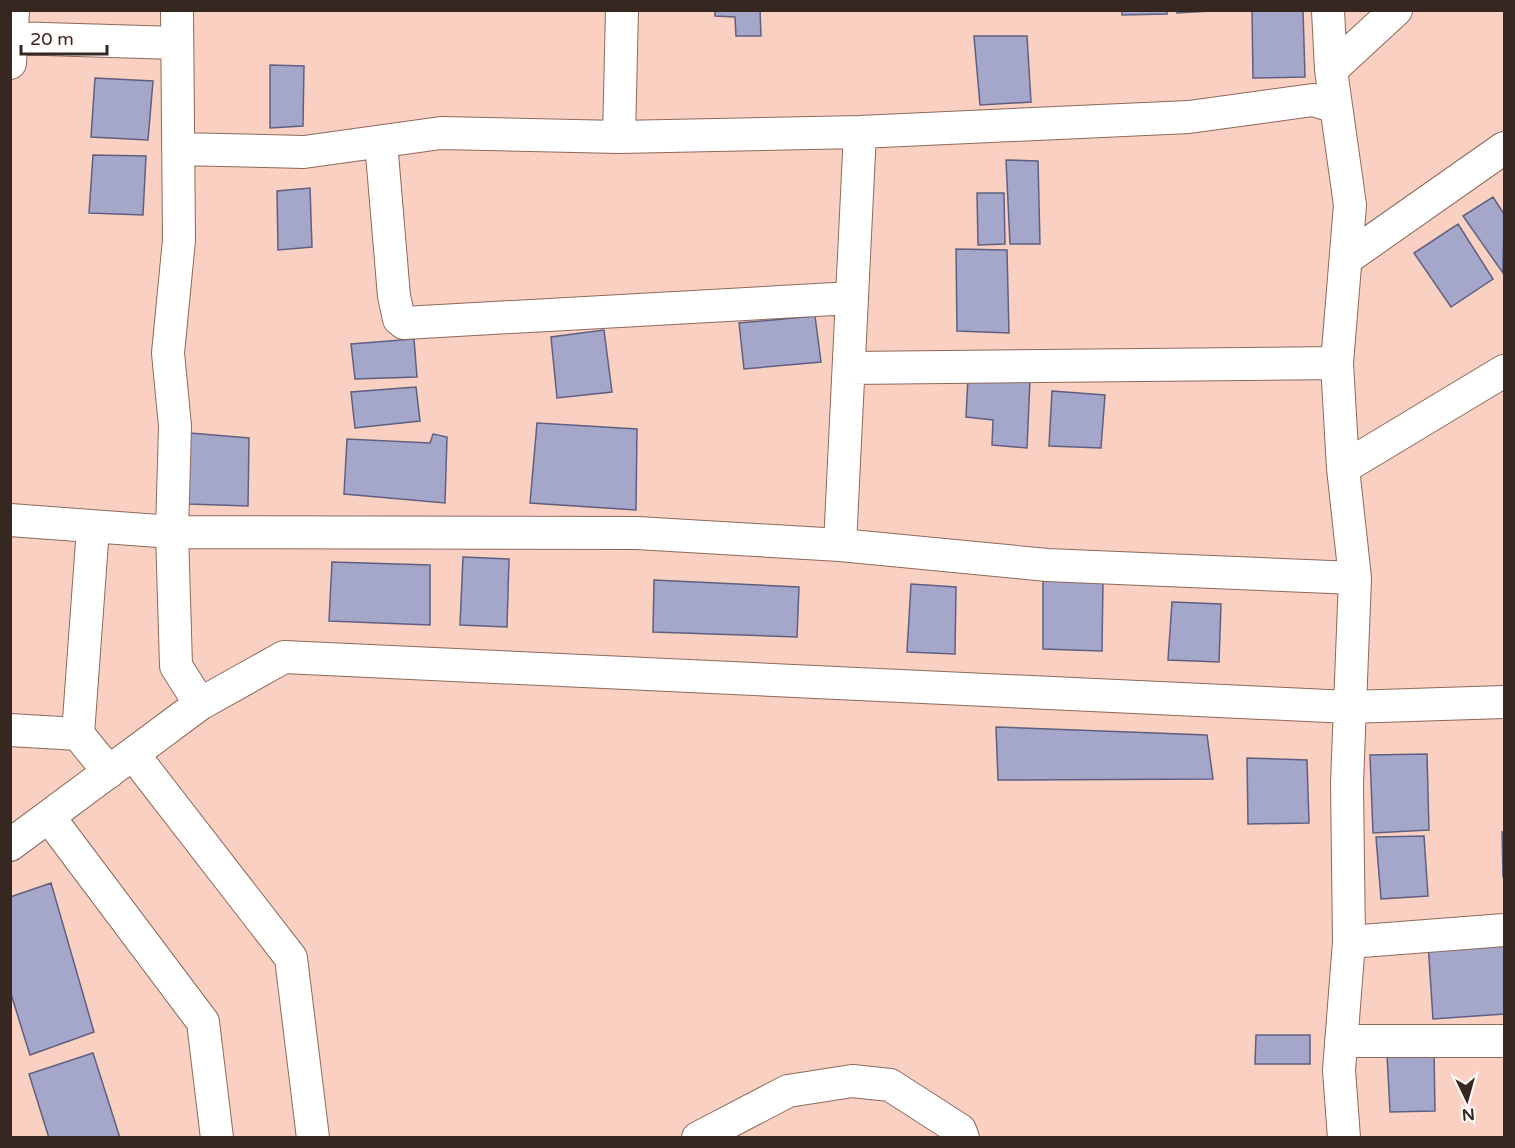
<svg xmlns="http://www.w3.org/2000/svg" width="1515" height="1148" font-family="'Varela Round',sans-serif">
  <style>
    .building { fill: #a4a6ca; stroke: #5f6080; stroke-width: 1.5 }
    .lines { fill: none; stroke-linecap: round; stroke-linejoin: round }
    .minor-casing { stroke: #8d695b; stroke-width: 34 }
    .minor { stroke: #fff; stroke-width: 32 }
  </style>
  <rect width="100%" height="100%" fill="#f9d0c1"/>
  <path class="building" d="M 715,10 L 760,10 L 761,36 L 736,36 L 735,17 L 715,16 Z
    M 1122,10 L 1167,10 L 1167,14 L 1122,15 Z
    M 1177,10 L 1229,10 L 1177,13 Z
    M 1252,10 L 1303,10 L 1305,77 L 1253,78 Z
    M 974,36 L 1027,36 L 1031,102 L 980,105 Z
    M 270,65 L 304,66 L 303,126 L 270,128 Z
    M 95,78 L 153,81 L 148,140 L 91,137 Z
    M 93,155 L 146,156 L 143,215 L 89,213 Z
    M 1006,160 L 1038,161 L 1040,244 L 1010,244 Z
    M 310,188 L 312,247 L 278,250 L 277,191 Z
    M 977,193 L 1004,193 L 1005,244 L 978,245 Z
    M 1493,197 L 1504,214 L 1503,273 L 1463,216 Z
    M 1458,224 L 1493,279 L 1451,307 L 1414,253 Z
    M 956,249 L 1007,250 L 1009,333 L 957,331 Z
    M 815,316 L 821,362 L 744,369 L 739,323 Z
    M 604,330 L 612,392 L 557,398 L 551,337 Z
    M 414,339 L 417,377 L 355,379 L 351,344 Z
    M 968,377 L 1030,379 L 1027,448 L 992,445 L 993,420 L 966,417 Z
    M 416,387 L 420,421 L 355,428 L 351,392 Z
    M 1052,391 L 1105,395 L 1101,448 L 1049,446 Z
    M 537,423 L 637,429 L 636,510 L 530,503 Z
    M 190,433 L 249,438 L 248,506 L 188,504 Z
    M 433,434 L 447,437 L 445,503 L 344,494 L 347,439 L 430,443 Z
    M 463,557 L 509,559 L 507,627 L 460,625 Z
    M 332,562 L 430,565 L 430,625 L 329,621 Z
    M 1043,579 L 1103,581 L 1102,651 L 1043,649 Z
    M 654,580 L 799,587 L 797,637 L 653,632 Z
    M 911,584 L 956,587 L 955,654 L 907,652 Z
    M 1172,602 L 1221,604 L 1219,662 L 1168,660 Z
    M 996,727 L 1207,735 L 1213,779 L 998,780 Z
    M 1427,754 L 1429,830 L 1373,833 L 1370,755 Z
    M 1247,758 L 1307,760 L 1309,823 L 1248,824 Z
    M 1502,832 L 1504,832 L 1504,877 L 1503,877 Z
    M 1424,836 L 1428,896 L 1381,899 L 1376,837 Z
    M 51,883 L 94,1032 L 30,1055 L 10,991 L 10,897 Z
    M 1504,939 L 1504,1014 L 1433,1019 L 1428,943 Z
    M 1256,1035 L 1310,1035 L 1310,1064 L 1255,1064 Z
    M 1434,1052 L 1435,1111 L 1390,1112 L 1387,1054 Z
    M 93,1053 L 120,1138 L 49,1138 L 29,1074 Z"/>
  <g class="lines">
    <g class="minor-casing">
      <path id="minor" d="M 177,10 L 179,240 L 168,353 L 175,426 L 172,532 L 176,666 L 200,704
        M 1328,10 L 1331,70 L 1350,205 L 1337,363 L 1343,468 L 1355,578 L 1347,783 L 1349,942 L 1339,1070 L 1344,1138
        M 11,38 L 177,43
        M 10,63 L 13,10
        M 1331,70 L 1396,10
        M 619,137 L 860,132 L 1189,117 L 1313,100 L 1336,107
        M 381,142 L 394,296 L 399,319 L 404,323 L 852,298
        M 178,149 L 304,152 L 441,133 L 619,137 L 622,10
        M 1346,259 L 1504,148
        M 850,368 L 1337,363
        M 1343,468 L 1504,371
        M 10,520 L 172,532 L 637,533 L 840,545 L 1047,565 L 1355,578
        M 93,528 L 78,734 L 109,772
        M 840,545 L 860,132
        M 10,730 L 78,734
        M 133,754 L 291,958 L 313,1138
        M 49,817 L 203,1022 L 217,1138
        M 10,845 L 200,704 L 284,657 L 1349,707 L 1504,702
        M 1349,942 L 1504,930
        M 1341,1041 L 1504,1041
        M 698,1138 L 788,1091 L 852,1081 L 890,1085 L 960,1130 L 963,1138"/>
    </g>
    <use href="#minor" class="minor"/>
  </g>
  <rect width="1515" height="1148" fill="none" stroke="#372721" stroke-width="24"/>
  <g transform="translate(1467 1100) rotate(175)" stroke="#fffaf9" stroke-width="4.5" paint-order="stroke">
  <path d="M0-4.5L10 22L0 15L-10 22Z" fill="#372721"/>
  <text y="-9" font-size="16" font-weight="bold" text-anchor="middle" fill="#372721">N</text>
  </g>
  <path d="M21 45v9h86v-9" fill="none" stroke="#372721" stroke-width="3"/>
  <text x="30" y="45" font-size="18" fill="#372721" stroke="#fffaf9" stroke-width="4.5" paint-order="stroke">20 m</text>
</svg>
